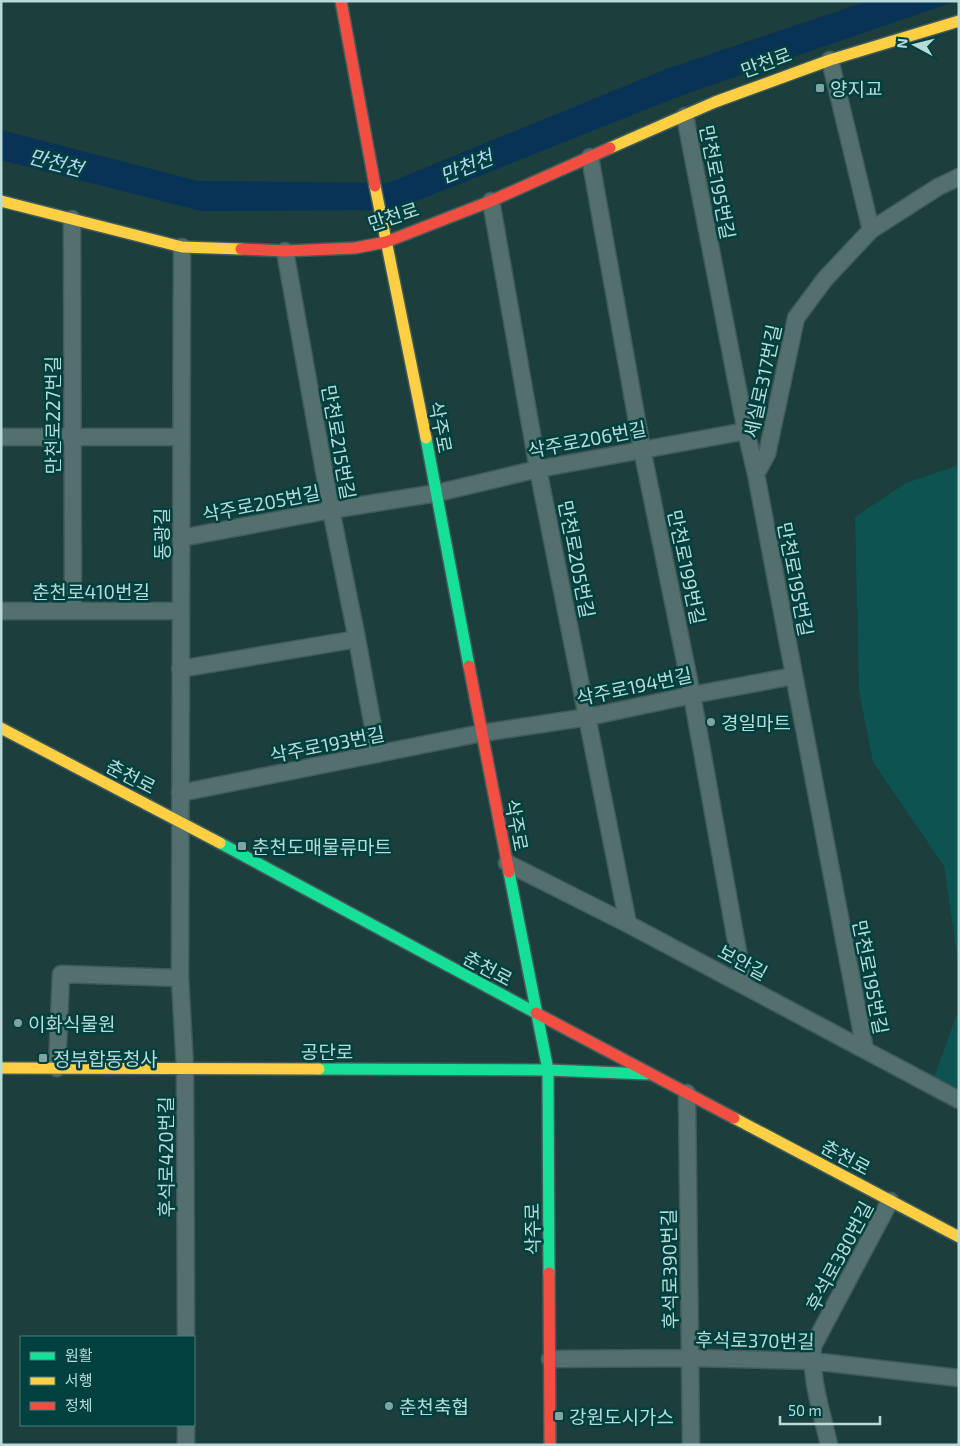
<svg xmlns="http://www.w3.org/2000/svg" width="960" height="1446" font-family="'Exo 2','Noto Sans KR',sans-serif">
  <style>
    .built { fill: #0c5351 }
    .water { fill: #083357 }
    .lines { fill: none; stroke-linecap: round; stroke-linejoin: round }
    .street-casing { stroke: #405c5a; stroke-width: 19 }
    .fast-casing { stroke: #405c5a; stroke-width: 14 }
    .slow-casing { stroke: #405c5a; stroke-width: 14 }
    .jam-casing { stroke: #405c5a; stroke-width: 14 }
    .street { stroke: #536f6e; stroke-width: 16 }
    .fast { stroke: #16e098; stroke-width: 11 }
    .slow { stroke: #ffcf43; stroke-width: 11 }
    .jam { stroke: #f24e42; stroke-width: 11 }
    .poi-dot { fill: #81a4a2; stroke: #00413f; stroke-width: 2 }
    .labels { text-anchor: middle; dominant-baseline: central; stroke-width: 5; stroke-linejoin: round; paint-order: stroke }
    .street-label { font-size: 19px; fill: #b8dbd9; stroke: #00413f }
    .poi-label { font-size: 19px; fill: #b8dbd9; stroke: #00413f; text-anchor: start }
    .water-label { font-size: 20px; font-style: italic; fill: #b7d4f4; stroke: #00413f }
  </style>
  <rect width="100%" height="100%" fill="#1c3e3d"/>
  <path class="built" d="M 959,465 L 959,969 L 944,866 L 873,762 L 859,691 L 855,517 L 906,483 Z
    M 959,1008 L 959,1091 L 934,1078 Z"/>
  <path class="water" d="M 868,1 L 956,1 L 680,96 L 394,210 L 201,211 L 1,160 L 1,130 L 198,181 L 388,183 L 669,68 Z"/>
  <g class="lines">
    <g class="street-casing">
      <path id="street" d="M 830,60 L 871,230
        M 685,116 L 746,431 L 756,474 L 865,1050
        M 590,157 L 642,449 L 692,695 L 744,985
        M 491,201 L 538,469 L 628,924
        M 72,219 L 73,611
        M 182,247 L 180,978 L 185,1068 L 186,1337
        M 285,251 L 331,510 L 357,639 L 378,754
        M 1,437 L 181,437
        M 756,474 L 767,454 L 796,318 L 825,279 L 871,230 L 938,187 L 959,177
        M 181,538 L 331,510 L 437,493 L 538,469 L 746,431
        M 1,611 L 181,611
        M 180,669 L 357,639
        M 180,793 L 482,733 L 588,717 L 692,695 L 794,676
        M 507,863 L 628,924 L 959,1100
        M 57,1068 L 61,974 L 180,978
        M 687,1093 L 691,1445
        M 550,1359 L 691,1358 L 812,1361 L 959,1378
        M 186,1425 L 186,1445
        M 829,1445 C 822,1412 810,1379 813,1346 L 890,1201"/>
    </g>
    <g class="fast-casing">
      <path id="fast" d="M 426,438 L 469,666
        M 220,843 L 536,1013
        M 509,872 L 548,1070 L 549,1273
        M 319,1069 L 548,1070 L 647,1074"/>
    </g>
    <g class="slow-casing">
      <path id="slow" d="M 610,148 L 715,102 L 830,60 L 959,21
        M 375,186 L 426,438
        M 1,201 L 182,247 L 241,249
        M 1,728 L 220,843
        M 1,1068 L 319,1069
        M 734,1118 L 959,1237"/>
    </g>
    <g class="jam-casing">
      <path id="jam" d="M 341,1 L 375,186
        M 241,249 L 285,251 L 355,248 L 386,242 L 491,201 L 610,148
        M 469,666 L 509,872
        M 536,1013 L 734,1118
        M 549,1273 L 550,1445"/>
    </g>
    <use href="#street" class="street"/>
    <use href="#fast" class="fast"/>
    <use href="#slow" class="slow"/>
    <use href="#jam" class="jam"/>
  </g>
  <g class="poi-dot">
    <rect x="815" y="83" width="10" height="10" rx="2.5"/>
    <circle cx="711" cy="722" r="5"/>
    <rect x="237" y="841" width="10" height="10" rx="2.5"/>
    <circle cx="18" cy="1023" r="5"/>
    <rect x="38" y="1053" width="10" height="10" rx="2.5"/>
    <circle cx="389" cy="1406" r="5"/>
    <rect x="554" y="1411" width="10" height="10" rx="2.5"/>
  </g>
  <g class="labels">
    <g class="street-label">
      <text transform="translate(766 62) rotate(-20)">만천로</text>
      <text transform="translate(718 182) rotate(79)">만천로195번길</text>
      <text transform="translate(393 216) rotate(-18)">만천로</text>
      <text transform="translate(762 381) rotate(-78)">세실로317번길</text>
      <text transform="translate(52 415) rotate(-90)">만천로227번길</text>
      <text transform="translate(441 427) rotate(79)">삭주로</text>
      <text transform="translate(587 439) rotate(-11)">삭주로206번길</text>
      <text transform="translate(339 442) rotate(80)">만천로215번길</text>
      <text transform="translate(261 503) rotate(-11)">삭주로205번길</text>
      <text transform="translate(161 534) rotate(-90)">동광길</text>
      <text transform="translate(577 559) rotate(79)">만천로205번길</text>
      <text transform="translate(687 567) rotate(78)">만천로199번길</text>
      <text transform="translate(796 579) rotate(79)">만천로195번길</text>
      <text x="91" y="591">춘천로410번길</text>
      <text transform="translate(634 686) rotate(-12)">삭주로194번길</text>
      <text transform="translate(327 744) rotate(-11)">삭주로193번길</text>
      <text transform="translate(131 776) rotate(27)">춘천로</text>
      <text transform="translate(517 825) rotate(79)">삭주로</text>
      <text transform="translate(743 962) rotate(28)">보안길</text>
      <text transform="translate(488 968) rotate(28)">춘천로</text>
      <text transform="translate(871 977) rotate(79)">만천로195번길</text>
      <text x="327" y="1051">공단로</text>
      <text transform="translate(165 1157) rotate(-90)">후석로420번길</text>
      <text transform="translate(846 1157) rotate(28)">춘천로</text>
      <text transform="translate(532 1229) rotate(-91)">삭주로</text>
      <text transform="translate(839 1256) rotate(-62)">후석로380번길</text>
      <text transform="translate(669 1269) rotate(-91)">후석로390번길</text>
      <text transform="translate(755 1340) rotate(1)">후석로370번길</text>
    </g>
    <g class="poi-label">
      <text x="830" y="88">양지교</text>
      <text x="721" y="722">경일마트</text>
      <text x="252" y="846">춘천도매물류마트</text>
      <text x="28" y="1023">이화식물원</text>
      <text x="53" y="1058">정부합동청사</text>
      <text x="399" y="1406">춘천축협</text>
      <text x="569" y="1416">강원도시가스</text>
    </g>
    <g class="water-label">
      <text transform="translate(56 162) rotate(15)">만천천</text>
      <text transform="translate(466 166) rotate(-22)">만천천</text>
    </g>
  </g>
  <rect width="960" height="1446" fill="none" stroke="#b8dbd9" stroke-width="5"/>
  <rect x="20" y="1336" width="175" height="90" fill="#00413f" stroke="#4a7f7d"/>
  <rect x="30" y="1352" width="25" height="8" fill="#16e098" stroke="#4a7f7d"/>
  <text x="65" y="1361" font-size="15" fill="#b8dbd9">원활</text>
  <rect x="30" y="1377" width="25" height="8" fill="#ffcf43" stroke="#4a7f7d"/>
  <text x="65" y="1386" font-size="15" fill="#b8dbd9">서행</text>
  <rect x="30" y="1402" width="25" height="8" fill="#f24e42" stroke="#4a7f7d"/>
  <text x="65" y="1411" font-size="15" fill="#b8dbd9">정체</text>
  <g transform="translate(915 45) rotate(277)" stroke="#00413f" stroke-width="4" paint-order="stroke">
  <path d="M0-4L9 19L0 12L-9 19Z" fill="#b8dbd9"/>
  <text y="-8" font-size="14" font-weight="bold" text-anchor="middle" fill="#b8dbd9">N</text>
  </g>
  <path d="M780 1416v8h100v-8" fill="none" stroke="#b8dbd9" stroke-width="2.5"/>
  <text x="788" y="1416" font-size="15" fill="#b8dbd9" stroke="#00413f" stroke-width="4" paint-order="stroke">50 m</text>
</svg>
